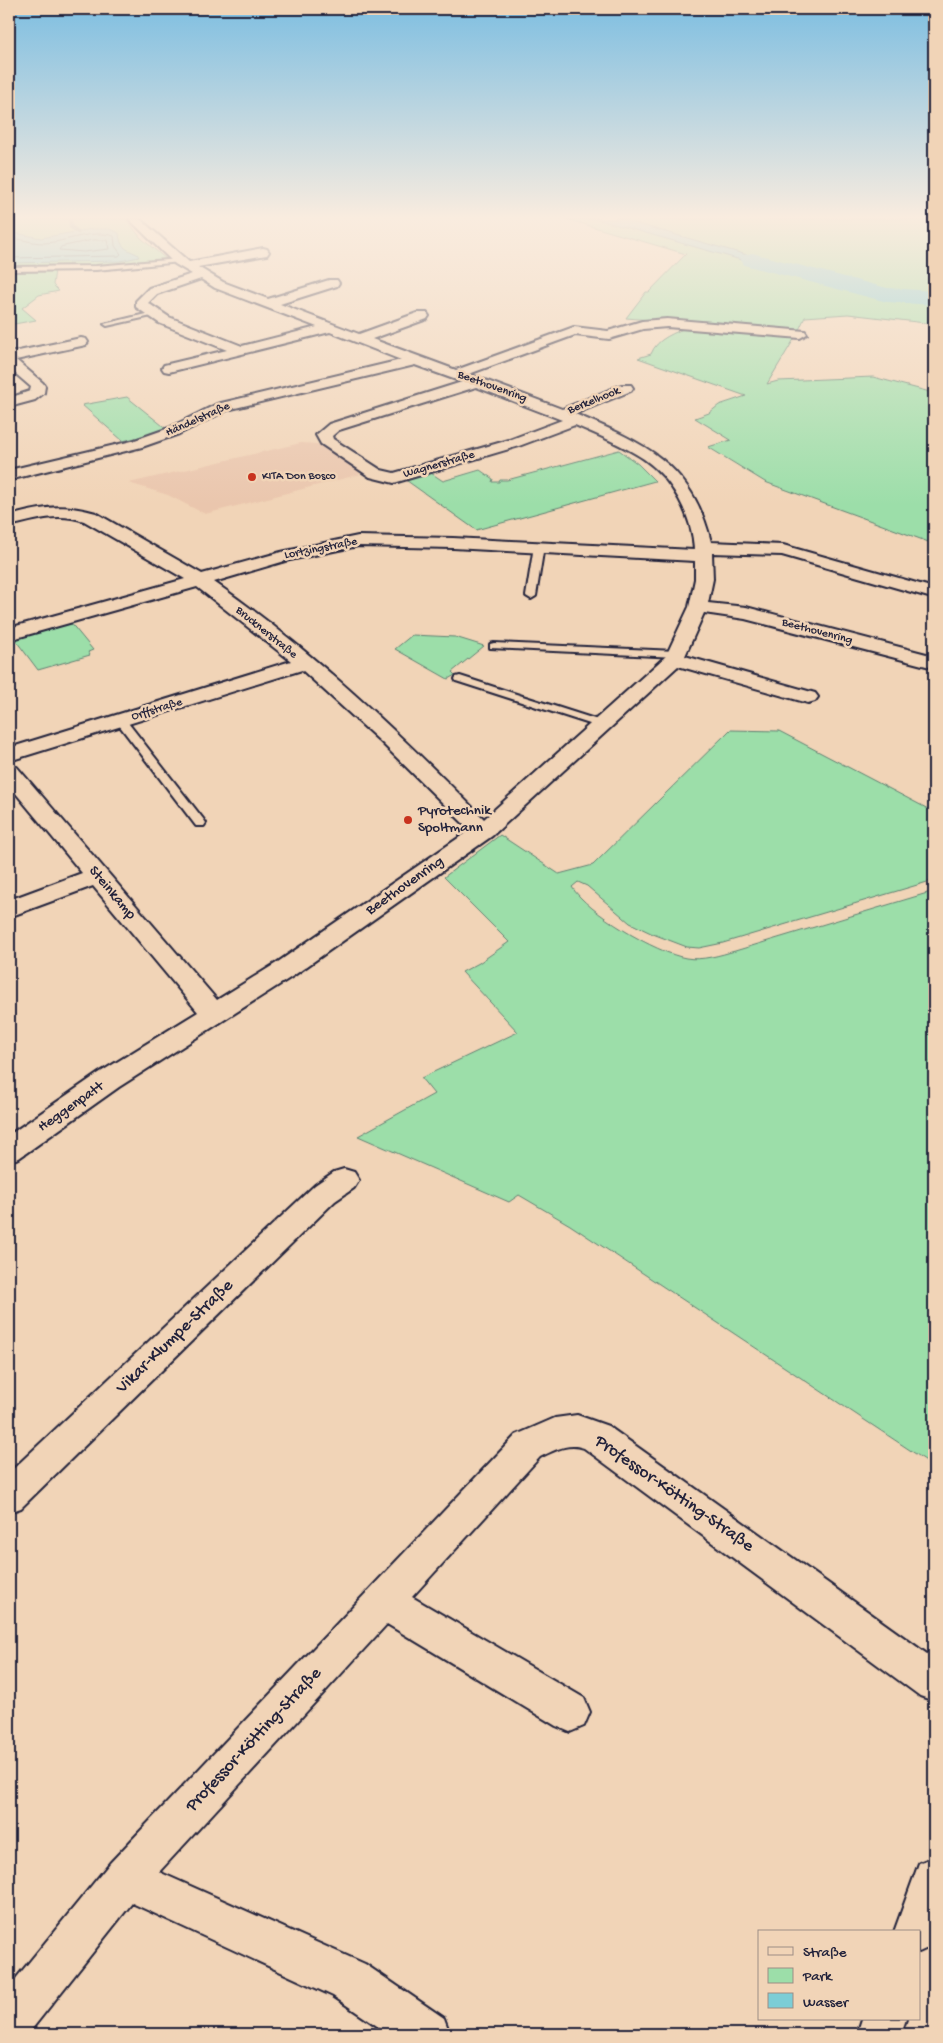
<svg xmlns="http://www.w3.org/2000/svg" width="943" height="2043" font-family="'Gochi Hand',sans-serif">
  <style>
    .built { fill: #eac6ad }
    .green { fill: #9cdea9; stroke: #5f8072 }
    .water { fill: #7ccdd6; stroke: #588998 }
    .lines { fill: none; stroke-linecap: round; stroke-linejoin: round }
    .shore { stroke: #466679; stroke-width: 1 }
    .stream { stroke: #588998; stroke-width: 4 }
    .river { fill: #7ccdd6; fill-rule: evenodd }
    .lane-casing { stroke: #22223b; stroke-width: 4 }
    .street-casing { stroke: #22223b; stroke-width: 4 }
    .lane { fill: #f1d4b7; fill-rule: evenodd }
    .street { fill: #f1d4b7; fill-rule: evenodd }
    .poi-dot { fill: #c8321e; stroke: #f1d4b7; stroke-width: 2 }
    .labels { text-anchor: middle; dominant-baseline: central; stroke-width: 5; stroke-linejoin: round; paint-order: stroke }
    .far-street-label { font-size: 12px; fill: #22223b; stroke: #f1d4b7 }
    .far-poi-label { font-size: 12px; fill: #22223b; stroke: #f1d4b7; text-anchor: start }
    .poi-label { font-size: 15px; fill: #22223b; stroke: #f1d4b7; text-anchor: start }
    .street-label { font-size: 15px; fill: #22223b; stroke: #f1d4b7 }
    .near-street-label { font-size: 18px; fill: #22223b; stroke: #f1d4b7 }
  </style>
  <rect width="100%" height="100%" fill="#f1d4b7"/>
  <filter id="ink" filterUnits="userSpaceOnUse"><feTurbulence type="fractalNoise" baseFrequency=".02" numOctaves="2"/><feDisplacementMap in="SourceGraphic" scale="10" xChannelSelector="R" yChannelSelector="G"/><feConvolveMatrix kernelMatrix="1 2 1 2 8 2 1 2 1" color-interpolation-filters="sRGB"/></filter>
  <g filter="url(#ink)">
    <path class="built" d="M 301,443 L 318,444 L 324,447 L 361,474 L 205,514 L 168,495 L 129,483 Z"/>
    <path class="green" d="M 9,219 L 126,219 L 141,238 L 166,259 L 156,262 L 81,267 L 9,268 Z
      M 566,219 L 934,219 L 934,324 L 848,314 L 805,317 L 798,332 L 626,318 L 646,292 L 649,292 L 686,254 Z
      M 55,270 L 53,285 L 59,291 L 39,295 L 22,308 L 36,320 L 9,325 L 9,271 Z
      M 690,326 L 796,336 L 767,384 L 778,381 L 873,377 L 934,393 L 934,544 L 765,482 L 708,447 L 731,440 L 695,418 L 709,413 L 719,405 L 746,396 L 638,358 L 651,354 C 657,338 675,333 690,326 Z
      M 127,397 L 168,430 L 123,441 L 82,405 Z
      M 619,450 L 638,464 L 655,481 L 476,530 L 403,478 L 428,471 L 443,481 L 480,470 L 493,479 L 492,482 L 499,482 L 500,480 L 507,480 Z
      M 70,622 L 93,650 L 88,652 L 90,655 L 38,670 L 14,638 Z
      M 412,635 L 455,637 L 484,646 L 452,672 L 455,675 L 448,679 L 395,649 Z
      M 730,730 L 779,731 L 934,812 L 934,880 L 723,943 L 699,948 L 687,947 L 653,934 L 630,923 L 587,886 L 578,882 L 572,887 C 587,912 656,953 686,958 C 702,961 720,955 735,951 L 934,891 L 934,1060 L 930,1062 L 934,1060 L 934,1466 L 570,1225 L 519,1195 L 509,1202 L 358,1136 L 434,1094 L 421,1078 L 518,1032 L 462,972 L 479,963 L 509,942 L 444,877 L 500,835 L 559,874 L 593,865 Z"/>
    <path class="water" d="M 596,219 L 620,219 L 821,276 L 812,280 Z
      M 92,229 L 110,229 L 119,233 C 120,247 125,249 137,254 L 139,257 L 120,261 L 9,263 L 9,232 L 41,238 Z
      M 828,278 L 911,295 L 913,300 L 865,295 L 819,282 Z"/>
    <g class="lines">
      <path class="shore" d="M 9,237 C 20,239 32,243 44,243 C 68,242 90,229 114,236 L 115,246 L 121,254 L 119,256 L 9,258
        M 93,240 L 107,240 L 109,249 L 84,252 L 59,250 L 61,247 Z"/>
      <path class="stream" d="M 70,219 L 71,227 L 78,232"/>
      <path class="river" d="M 752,253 L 887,288 L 934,291 L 934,305 L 887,302 L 744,265 L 741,260 L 744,255 Z"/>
      <g class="lane-casing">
        <path id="lane" d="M 179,259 L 182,261 L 181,262 L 96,270 L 9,271 L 9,267 L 96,266 Z
          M 154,312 L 157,314 L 156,315 L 107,326 L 104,324 Z
          M 539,543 L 544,546 L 536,596 L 531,599 L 526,596 L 534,546 Z
          M 494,643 L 676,651 L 681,654 L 676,657 L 490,648 L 490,644 Z
          M 460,676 L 604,722 L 605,724 L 604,726 L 596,726 L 456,681 L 455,679 L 456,677 Z
          M 121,718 L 125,719 L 204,820 L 206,823 L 204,826 L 196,826 L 116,721 Z"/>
      </g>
      <g class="street-casing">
        <path id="street" d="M 129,219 L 140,219 L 189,262 L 263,248 L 267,249 L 269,252 L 267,255 L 198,267 L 223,282 L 268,299 L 329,280 L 337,280 L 339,283 L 337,286 L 280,304 L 359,334 L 417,313 L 427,313 L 429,316 L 427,319 L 372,339 L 456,370 L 574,327 L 608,331 L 642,321 L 667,319 L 805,331 L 807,334 L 800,338 L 667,327 L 643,329 L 609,339 L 575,335 L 469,374 L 562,409 L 621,385 L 631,385 L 633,388 L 631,391 L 575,414 C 644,443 692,463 711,542 L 783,545 L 934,588 L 934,598 L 932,598 L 782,555 L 712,553 L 713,579 L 708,603 L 746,607 L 934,656 L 934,668 L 745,619 L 704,613 L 685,656 L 815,693 L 818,697 L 815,701 L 808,703 L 801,701 L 678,666 L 492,836 L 293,976 L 119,1087 L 19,1158 L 9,1161 L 9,1135 L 99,1073 L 198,1012 L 93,886 L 9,917 L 9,900 L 82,873 L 9,785 L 9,766 L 17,767 L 217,1000 L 275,964 L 470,830 L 381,742 L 302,670 L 9,761 L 9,748 L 291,661 L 197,587 L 9,640 L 9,628 L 185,579 L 84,521 C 58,512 35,520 9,526 L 9,516 C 42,507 62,503 96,513 L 202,574 L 281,552 L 358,536 L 453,538 L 694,550 C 693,517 672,478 644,459 C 623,445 598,435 575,425 L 519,446 L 394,483 L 370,477 L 321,444 L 316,435 L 329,424 L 462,382 L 415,365 L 227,410 L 179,434 L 142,447 L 9,480 L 9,470 L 132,441 L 169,428 L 217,404 L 401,360 L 330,332 L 169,372 L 164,371 L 162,368 L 164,365 L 227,350 L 159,323 L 136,307 L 136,301 L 149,288 L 192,274 L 175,264 ZM 201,279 L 215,288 L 317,327 L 242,346 L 169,317 L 148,303 L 157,294 ZM 476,387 L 562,420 L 509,440 L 394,473 L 381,470 L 333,439 L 332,436 L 339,430 ZM 358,546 L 453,548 L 695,561 L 695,579 L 689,607 L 666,656 L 484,819 C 400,734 312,650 214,582 L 285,561 Z
          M 81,338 L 86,339 L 88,342 L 86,345 L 16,360 L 43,383 L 45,386 L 44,393 L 35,400 L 9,407 L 9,398 L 30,391 L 31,387 L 9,368 L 9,353 Z
          M 344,1169 L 354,1172 L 359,1180 L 354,1188 L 335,1201 L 21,1508 L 9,1512 L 9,1473 L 315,1185 L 334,1172 Z
          M 577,1415 L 608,1426 L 934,1659 L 934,1701 L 920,1696 L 584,1448 C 569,1442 554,1450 540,1457 L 412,1597 L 584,1698 L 590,1712 L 584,1726 L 570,1732 L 556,1726 L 387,1624 L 159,1872 L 365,1964 L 444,2018 L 450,2034 L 389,2034 L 333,1996 L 132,1903 L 28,2034 L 9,2034 L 9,1987 L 110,1863 L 516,1435 L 555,1418 Z
          M 934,1857 L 934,1938 L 930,1947 L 919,1952 L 919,1932 L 894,1932 L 919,1863 Z
          M 862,2019 L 906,2019 L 901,2034 L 857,2034 Z"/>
      </g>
      <use href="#lane" class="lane"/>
      <use href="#street" class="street"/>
    </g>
  </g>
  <linearGradient id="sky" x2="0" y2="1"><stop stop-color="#7dbee1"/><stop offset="0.43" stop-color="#f9ecdf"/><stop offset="1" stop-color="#f9ecdf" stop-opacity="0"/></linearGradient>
  <rect width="943" height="505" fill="url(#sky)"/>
  <g class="poi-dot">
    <circle cx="252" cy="477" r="5"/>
    <circle cx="408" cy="820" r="5"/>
  </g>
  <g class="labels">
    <g class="far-street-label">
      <text transform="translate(492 387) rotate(20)">Beethovenring</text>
      <text transform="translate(594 401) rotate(-22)">Berkelhook</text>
      <text transform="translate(198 420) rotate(-24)">Händelstraße</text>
      <text transform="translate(439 465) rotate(-16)">Wagnerstraße</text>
      <text transform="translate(321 549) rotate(-11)">Lortzingstraße</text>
      <text transform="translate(817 632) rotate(15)">Beethovenring</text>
      <text transform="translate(266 633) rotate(39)">Brucknerstraße</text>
      <text transform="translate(157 710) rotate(-17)">Orffstraße</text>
    </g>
    <g class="far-poi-label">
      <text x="262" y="477">KITA Don Bosco</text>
    </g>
    <g class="poi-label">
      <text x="418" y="811">Pyrotechnik<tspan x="418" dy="17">Spoltmann</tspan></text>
    </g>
    <g class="street-label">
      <text transform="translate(405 886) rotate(-35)">Beethovenring</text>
      <text transform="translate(112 893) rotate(50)">Steinkamp</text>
      <text transform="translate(71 1107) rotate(-35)">Heggenpatt</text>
    </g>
    <g class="near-street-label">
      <text transform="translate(175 1337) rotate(-44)">Vikar-Klumpe-Straße</text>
      <text transform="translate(674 1494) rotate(35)">Professor-Kötting-Straße</text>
      <text transform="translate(254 1740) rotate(-47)">Professor-Kötting-Straße</text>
    </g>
  </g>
  <rect width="943" height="2043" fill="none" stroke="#f1d4b7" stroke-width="30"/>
  <rect x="15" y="15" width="913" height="2013" fill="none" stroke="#22223b" stroke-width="2" filter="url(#ink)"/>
  <rect x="758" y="1930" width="162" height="90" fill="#f1d4b7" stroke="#9e8d85"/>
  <rect x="768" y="1947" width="25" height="8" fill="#f1d4b7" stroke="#9e8d85"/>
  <text x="803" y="1956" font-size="15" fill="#22223b">Straße</text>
  <rect x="768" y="1968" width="25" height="15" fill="#9cdea9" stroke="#9e8d85"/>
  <text x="803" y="1980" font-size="15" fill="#22223b">Park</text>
  <rect x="768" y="1993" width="25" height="15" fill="#7ccdd6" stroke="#9e8d85"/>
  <text x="803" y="2006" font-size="15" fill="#22223b">Wasser</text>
</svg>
